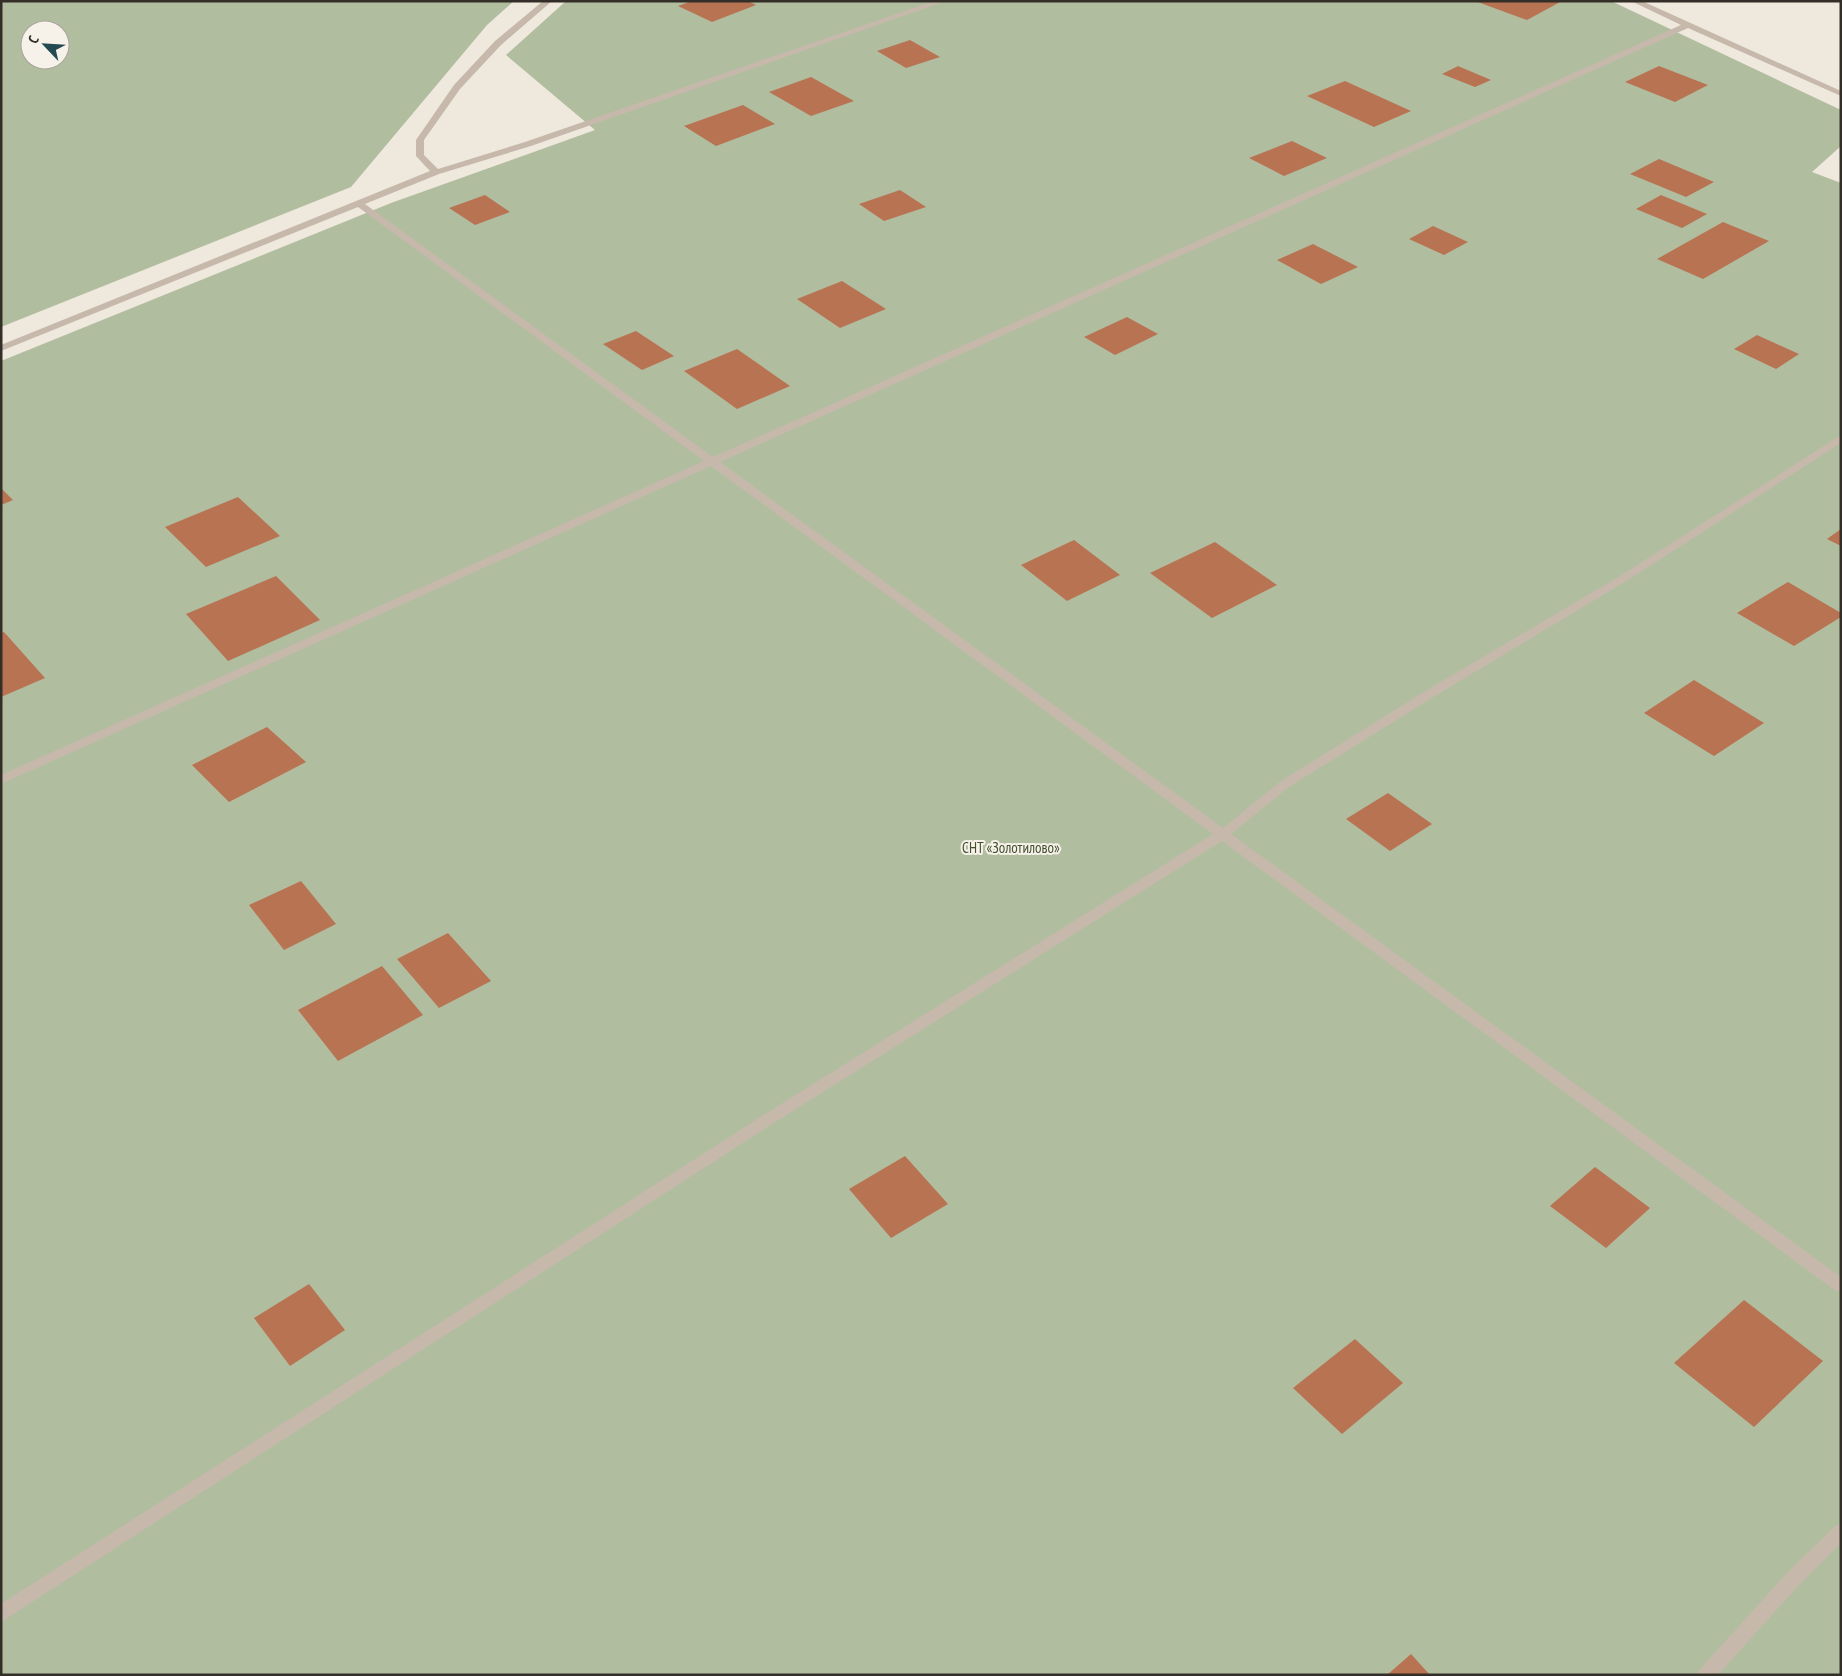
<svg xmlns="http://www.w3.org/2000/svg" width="1842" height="1676" font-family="'PT Sans Narrow',sans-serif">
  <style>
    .green { fill: #b1bd9f; fill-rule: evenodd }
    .building { fill: #b87353 }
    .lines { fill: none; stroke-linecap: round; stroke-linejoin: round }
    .service { fill: #c6b9ab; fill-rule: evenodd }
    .labels { text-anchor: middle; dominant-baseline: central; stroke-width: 4; stroke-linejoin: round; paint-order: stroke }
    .park-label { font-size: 15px; fill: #425030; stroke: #f7f2e9 }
  </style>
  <rect width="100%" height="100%" fill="#efe8dd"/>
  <path class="green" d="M 1,1 L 514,1 L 487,25 L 351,187 L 1,327 ZM 30,30 L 60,30 L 60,60 L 30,60 Z
    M 566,1 L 1611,1 L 1841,110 L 1841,146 L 1812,172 L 1841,183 L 1841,1675 L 1,1675 L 1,361 L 391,203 L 595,130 L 506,55 Z"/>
  <path class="building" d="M 692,1 L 748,1 L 756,5 L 712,22 L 678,6 Z
    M 1475,1 L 1562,1 L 1527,20 Z
    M 910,40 L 940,57 L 906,68 L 877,51 Z
    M 1458,66 L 1491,80 L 1475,87 L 1442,74 Z
    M 1659,66 L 1708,85 L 1675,102 L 1625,82 Z
    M 811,77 L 854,101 L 811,116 L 769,92 Z
    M 1345,81 L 1411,111 L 1374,127 L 1307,96 Z
    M 743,105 L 775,124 L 716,146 L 684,126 Z
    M 1292,141 L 1327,158 L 1284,176 L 1249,158 Z
    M 1659,159 L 1714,182 L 1686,197 L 1630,174 Z
    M 900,190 L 926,207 L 884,221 L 859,204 Z
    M 485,195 L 510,212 L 475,225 L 449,208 Z
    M 1661,195 L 1707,214 L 1682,228 L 1636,209 Z
    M 1723,222 L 1769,241 L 1703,279 L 1657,259 Z
    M 1433,226 L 1468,242 L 1444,255 L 1409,239 Z
    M 1313,244 L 1358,267 L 1321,284 L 1277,260 Z
    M 842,281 L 886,309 L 840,328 L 797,299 Z
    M 1127,317 L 1158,334 L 1115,355 L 1084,337 Z
    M 636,331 L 674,356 L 642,370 L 603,344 Z
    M 1757,335 L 1799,354 L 1776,369 L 1734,349 Z
    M 737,349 L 790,386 L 737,409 L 684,371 Z
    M 1,488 L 13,500 L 1,505 Z
    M 238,497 L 280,536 L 206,567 L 165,527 Z
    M 1841,529 L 1841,546 L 1827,539 Z
    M 1074,540 L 1120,575 L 1067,601 L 1021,565 Z
    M 1215,542 L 1277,585 L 1212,618 L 1150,573 Z
    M 276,576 L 320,620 L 228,661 L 186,614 Z
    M 1788,582 L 1841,613 L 1841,617 L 1794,646 L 1737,613 Z
    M 4,632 L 45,678 L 1,697 L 1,633 Z
    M 1694,680 L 1764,723 L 1714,756 L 1644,713 Z
    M 267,727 L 306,762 L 229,802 L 192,765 Z
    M 1388,793 L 1432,824 L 1390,851 L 1346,819 Z
    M 301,881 L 336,924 L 284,950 L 249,905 Z
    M 448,933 L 491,981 L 439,1008 L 397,959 Z
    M 382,966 L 423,1015 L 338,1061 L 298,1010 Z
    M 905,1156 L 948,1204 L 891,1238 L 849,1189 Z
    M 1595,1167 L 1650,1208 L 1606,1248 L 1550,1206 Z
    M 309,1284 L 345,1330 L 290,1366 L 254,1318 Z
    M 1744,1300 L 1823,1361 L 1754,1427 L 1674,1363 Z
    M 1355,1339 L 1403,1383 L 1342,1434 L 1293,1388 Z
    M 1411,1654 L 1430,1675 L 1387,1675 Z"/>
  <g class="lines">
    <path class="service" d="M 543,1 L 552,1 L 501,45 L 460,89 L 424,140 L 424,155 L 438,169 L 525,142 L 934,1 L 946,1 L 531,146 L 439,174 L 365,204 L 713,457 L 1681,25 L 1631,1 L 1642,1 L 1841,91 L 1841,96 L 1688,28 L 720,462 L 1223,828 L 1281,781 L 1427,690 L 1620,576 L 1841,435 L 1841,443 L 1628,580 L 1435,696 L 1289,787 L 1231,834 L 1841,1277 L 1841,1292 L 1836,1291 L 1222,841 L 769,1126 L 1,1622 L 1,1604 L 759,1118 L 1213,834 L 711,466 L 1,784 L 1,775 L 704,461 L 358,207 L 1,351 L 1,345 L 430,171 L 416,156 L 416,140 L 454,85 L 495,41 Z
      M 1841,1523 L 1841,1543 L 1798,1586 L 1718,1675 L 1697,1675 L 1700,1669 L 1786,1574 L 1835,1526 Z"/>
  </g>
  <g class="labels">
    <g class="park-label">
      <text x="1011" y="847">СНТ «Золотилово»</text>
    </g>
  </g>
  <rect width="1842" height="1676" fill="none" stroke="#342e29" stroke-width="5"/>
  <g transform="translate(45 45) rotate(295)"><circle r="24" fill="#f7f2e9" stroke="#a9a49c"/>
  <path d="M0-4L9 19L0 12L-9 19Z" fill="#244b51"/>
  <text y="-8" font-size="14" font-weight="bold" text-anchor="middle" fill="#342e29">С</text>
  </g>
</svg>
